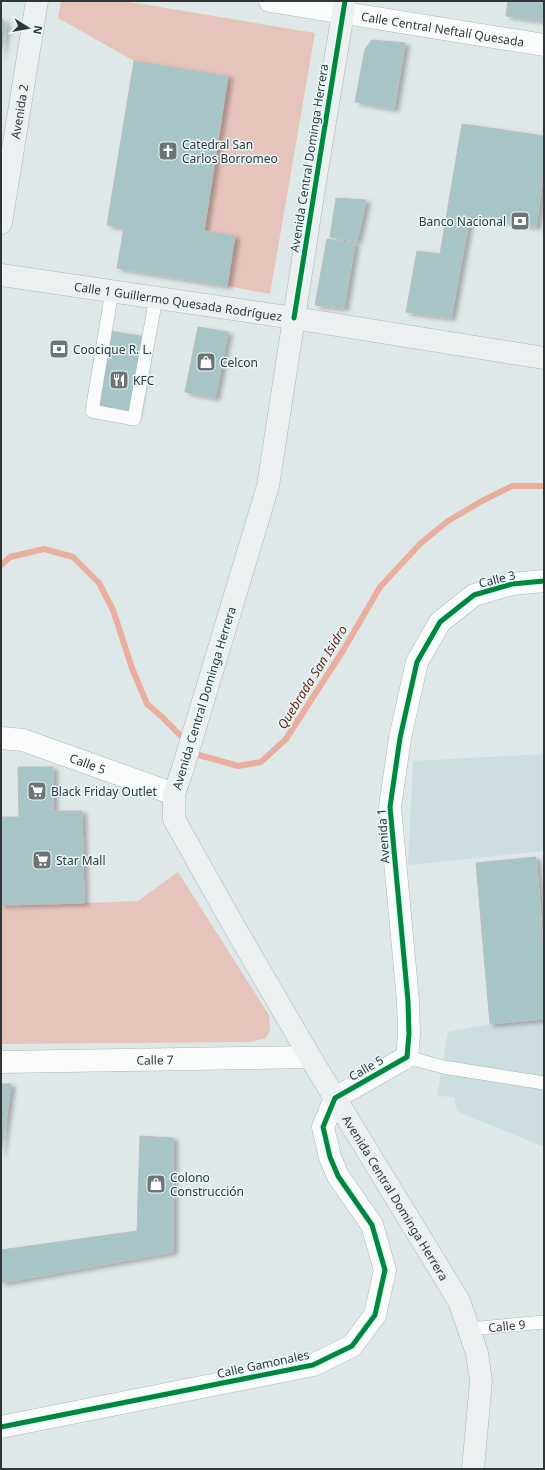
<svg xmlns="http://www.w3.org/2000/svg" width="545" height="1470" font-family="'Noto Sans',sans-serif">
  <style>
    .built { fill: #ccdee0 }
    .green { fill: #e6c4bb }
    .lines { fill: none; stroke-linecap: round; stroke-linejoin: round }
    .stream { stroke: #eaae9f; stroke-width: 6 }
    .building { fill: #a7c5c7; stroke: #b8bfbf; filter: url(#shadow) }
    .lane-casing { stroke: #aeb4b5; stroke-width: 14 }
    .street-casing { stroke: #aeb4b5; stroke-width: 23 }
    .secondary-casing { stroke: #aeb4b5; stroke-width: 23 }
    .lane { stroke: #fafcfc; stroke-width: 13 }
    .street { stroke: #fafcfc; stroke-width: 22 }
    .secondary { stroke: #ecf0f1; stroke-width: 22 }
    .cycleway-casing { stroke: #e8f9fa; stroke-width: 8 }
    .cycleway { stroke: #00873e; stroke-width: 5 }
    .labels { text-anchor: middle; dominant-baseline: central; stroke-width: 3; stroke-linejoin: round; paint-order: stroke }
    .street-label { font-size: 12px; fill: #303637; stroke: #e8f9fa }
    .poi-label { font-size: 12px; fill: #303637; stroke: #e8f9fa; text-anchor: start }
    .water-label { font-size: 13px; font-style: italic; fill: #70210e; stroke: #e8f9fa }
  </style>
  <defs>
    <filter id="shadow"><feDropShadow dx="4.5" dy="2.5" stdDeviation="2" flood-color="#0004"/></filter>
  </defs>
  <rect width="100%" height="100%" fill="#dfe8e9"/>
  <path class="built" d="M 544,754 L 544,851 L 408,865 L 413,761 Z
    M 544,1019 L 544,1147 L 457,1111 L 454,1097 L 437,1096 L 448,1032 L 490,1024 Z"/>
  <path class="green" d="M 61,1 L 124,1 L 315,33 L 270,294 L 227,286 L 235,236 L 204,231 L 228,76 L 134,61 L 58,18 Z
    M 178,872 L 269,1015 L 270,1030 L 266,1038 L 251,1042 L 1,1044 L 1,904 L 84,903 L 138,901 Z"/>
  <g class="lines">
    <path class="stream" d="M 1,565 L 10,557 L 44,549 L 73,557 L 99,583 L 113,610 L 132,668 L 147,704 L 161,716 L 187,742
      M 193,749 L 199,755 L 238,766 L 261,762 L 286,739 L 344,649 L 380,587 L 421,543 L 448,521 L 482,501 L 512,486 L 544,486"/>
  </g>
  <path class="building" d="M 508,1 L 544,1 L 544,21 L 506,16 Z
    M 1,17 L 6,25 L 1,55 Z
    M 372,40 L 405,43 L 394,109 L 355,102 L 365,49 Z
    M 134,61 L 228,76 L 204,231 L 235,236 L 227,286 L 117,268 L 124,228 L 107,225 Z
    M 462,124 L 544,136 L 544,171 L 536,227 L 470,215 L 451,318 L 406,312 L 417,251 L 440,254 Z
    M 336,198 L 366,200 L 357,241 L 330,237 Z
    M 327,239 L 355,243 L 344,308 L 315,305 Z
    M 198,327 L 228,332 L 215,398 L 185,392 Z
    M 109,331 L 147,337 L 136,414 L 91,406 Z
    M 18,767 L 53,767 L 53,811 L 82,811 L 84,903 L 1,905 L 1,817 L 19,817 Z
    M 536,857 L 544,958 L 544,1019 L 490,1024 L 476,863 Z
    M 1,1084 L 11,1084 L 1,1154 Z
    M 140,1136 L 173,1138 L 173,1252 L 1,1283 L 1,1250 L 137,1231 Z"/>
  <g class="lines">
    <g class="lane-casing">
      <g id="lane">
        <path d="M 112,291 L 92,411 L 134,419 L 156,298"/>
        <path d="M 407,1057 L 443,1067 L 544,1083"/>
        <path id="s1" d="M 469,1329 L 544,1322"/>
      </g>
    </g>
    <g class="street-casing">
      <g id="street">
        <path id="s2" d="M 270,1 L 544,45"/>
        <path id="s3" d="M 1,738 L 23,740 L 174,794"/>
        <path id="s4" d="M 1,1062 L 310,1057"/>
        <path d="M 1,1427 L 313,1365 L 352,1346 L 375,1315 L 385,1270 L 372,1225 L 338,1176 L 330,1157 L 323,1127 L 335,1098 L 407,1057 L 409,1034 L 408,1001 L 390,807 L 400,738 L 417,662 L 440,622 L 474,595 L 512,584 L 544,581"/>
      </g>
    </g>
    <g class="secondary-casing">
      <g id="secondary">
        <path id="s5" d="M 345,1 L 316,176 L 268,486 L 182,771 L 174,794 L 174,819 L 231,921 L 310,1057 L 459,1301 L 477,1353 L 481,1381 L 473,1469"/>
        <path id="s6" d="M 1,223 L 37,1"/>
        <path id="s7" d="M 1,275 L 294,318 L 544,358"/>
      </g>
    </g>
    <use href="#lane" class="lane"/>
    <use href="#street" class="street"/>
    <use href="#secondary" class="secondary"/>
    <g class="cycleway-casing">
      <path id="cycleway" d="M 294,318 L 345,1
        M 1,1427 L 313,1365 L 352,1346 L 375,1315 L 385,1270 L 372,1225 L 338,1176 L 330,1157 L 323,1127 L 335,1098 L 407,1057 L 409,1034 L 408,1001 L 390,807 L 400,738 L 417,662 L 440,622 L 474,595 L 512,584 L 544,581"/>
    </g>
    <use href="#cycleway" class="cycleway"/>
  </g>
  <defs>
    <g id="church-square" transform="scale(1)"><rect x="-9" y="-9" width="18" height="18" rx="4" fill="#6d7475" stroke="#e8f9fa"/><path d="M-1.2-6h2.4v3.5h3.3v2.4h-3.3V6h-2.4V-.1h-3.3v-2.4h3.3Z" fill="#fff"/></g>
    <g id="bank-square" transform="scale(1)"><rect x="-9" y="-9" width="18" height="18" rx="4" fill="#6d7475" stroke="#e8f9fa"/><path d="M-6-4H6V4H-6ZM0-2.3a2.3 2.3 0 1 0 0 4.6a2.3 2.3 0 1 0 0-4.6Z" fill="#fff"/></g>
    <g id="shop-square" transform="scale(1)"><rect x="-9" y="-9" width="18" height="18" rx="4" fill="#6d7475" stroke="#e8f9fa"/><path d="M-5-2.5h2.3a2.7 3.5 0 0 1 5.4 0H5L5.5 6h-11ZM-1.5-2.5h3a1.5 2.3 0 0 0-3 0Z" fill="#fff"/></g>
    <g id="restaurant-square" transform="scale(1)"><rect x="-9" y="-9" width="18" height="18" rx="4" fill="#6d7475" stroke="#e8f9fa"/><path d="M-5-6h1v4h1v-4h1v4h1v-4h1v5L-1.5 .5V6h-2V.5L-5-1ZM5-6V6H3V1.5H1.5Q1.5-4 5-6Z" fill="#fff"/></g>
    <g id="supermarket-square" transform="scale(1)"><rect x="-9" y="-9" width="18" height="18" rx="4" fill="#6d7475" stroke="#e8f9fa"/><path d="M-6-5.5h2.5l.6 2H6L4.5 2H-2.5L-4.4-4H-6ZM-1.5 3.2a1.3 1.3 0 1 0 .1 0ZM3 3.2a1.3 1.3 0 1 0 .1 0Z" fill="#fff"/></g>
  </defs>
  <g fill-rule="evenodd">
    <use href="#church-square" x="168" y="151"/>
    <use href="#bank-square" x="520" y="221"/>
    <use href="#bank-square" x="59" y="349"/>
    <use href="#shop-square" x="206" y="362"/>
    <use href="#restaurant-square" x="119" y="380"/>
    <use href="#supermarket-square" x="37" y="791"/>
    <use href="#supermarket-square" x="42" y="860"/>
    <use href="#shop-square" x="156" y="1184"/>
  </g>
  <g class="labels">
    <g class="street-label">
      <text stroke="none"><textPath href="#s2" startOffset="175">Calle Central Neftalí Quesada</textPath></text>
      <text stroke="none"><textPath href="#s6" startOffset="113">Avenida 2</textPath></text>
      <text transform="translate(309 158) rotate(-81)">Avenida Central Dominga Herrera</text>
      <text stroke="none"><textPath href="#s7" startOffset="179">Calle 1 Guillermo Quesada Rodríguez</textPath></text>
      <text transform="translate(497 579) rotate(-14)">Calle 3</text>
      <text transform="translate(204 698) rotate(-73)">Avenida Central Dominga Herrera</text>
      <text stroke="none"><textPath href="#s3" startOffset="91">Calle 5</textPath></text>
      <text transform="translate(383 836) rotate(-94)">Avenida 1</text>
      <text stroke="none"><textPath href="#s4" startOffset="154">Calle 7</textPath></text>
      <text transform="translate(366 1068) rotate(-30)">Calle 5</text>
      <text stroke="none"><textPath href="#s5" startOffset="1277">Avenida Central Dominga Herrera</textPath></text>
      <text stroke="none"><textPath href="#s1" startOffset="38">Calle 9</textPath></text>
      <text transform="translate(263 1364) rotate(-12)">Calle Gamonales</text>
    </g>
    <g class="poi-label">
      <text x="182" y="144">Catedral San<tspan x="182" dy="14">Carlos Borromeo</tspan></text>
      <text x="506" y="221" text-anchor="end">Banco Nacional</text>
      <text x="73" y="349">Coocique R. L.</text>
      <text x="220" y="362">Celcon</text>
      <text x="133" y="380">KFC</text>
      <text x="51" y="791">Black Friday Outlet</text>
      <text x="56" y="860">Star Mall</text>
      <text x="170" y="1177">Colono<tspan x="170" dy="14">Construcción</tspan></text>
    </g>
    <g class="water-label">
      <text transform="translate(312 677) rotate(-58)">Quebrada San Isidro</text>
    </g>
  </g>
  <rect width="545" height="1470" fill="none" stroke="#303637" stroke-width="4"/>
  <g transform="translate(28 28) rotate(101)" stroke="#e8f9fa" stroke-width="3" paint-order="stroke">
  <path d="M0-3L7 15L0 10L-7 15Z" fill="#303637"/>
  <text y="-6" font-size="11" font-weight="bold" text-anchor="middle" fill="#303637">N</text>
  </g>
</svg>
